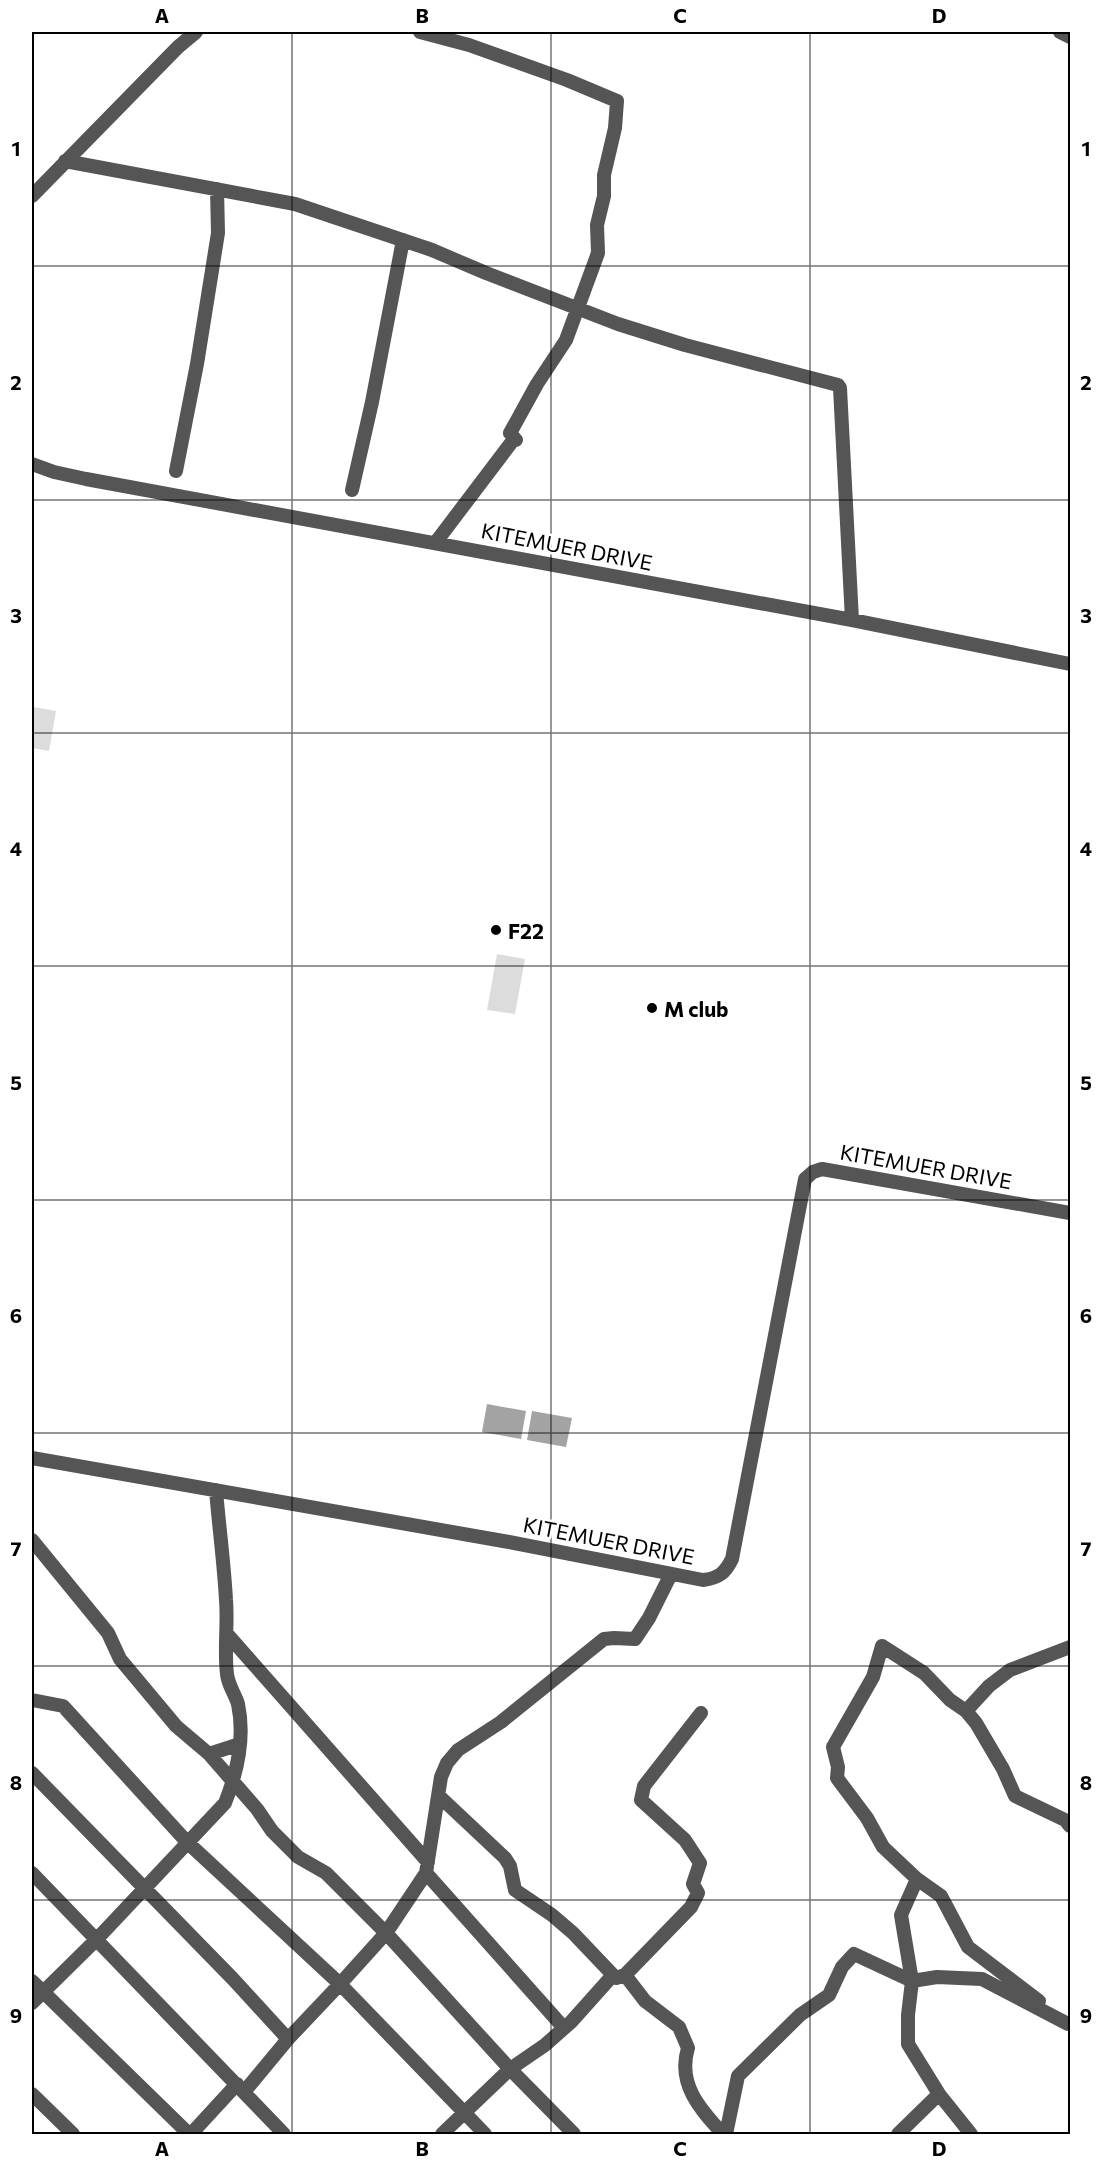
<svg xmlns="http://www.w3.org/2000/svg" width="1102" height="2166" font-family="Commissioner,sans-serif">
  <style>
    .green { fill: #dcdcdc }
    .water { fill: #a3a3a3 }
    .lines { fill: none; stroke-linecap: round; stroke-linejoin: round }
    .minor { stroke: #555; stroke-width: 14 }
    .grid { fill: none; stroke: #000; stroke-width: 1.5; stroke-opacity: 0.55 }
    .poi-dot { fill: #000; stroke: #fff; stroke-width: 2 }
    .labels { text-anchor: middle; dominant-baseline: central; stroke-width: 5; stroke-linejoin: round; paint-order: stroke }
    .street-label { font-size: 21px; fill: #000; stroke: #fff }
    .poi-label { font-size: 21px; font-weight: bold; fill: #000; stroke: #fff; text-anchor: start }
    .neatline { fill: none; stroke: #000; stroke-width: 2 }
    .grid-label { font-size: 20px; text-anchor: middle; font-weight: bold; fill: #000 }
  </style>
  <rect width="100%" height="100%" fill="#fff"/>
  <path class="green" d="M 34,707 L 56,711 L 49,751 L 32,748 L 32,720 Z
    M 497,954 L 525,959 L 515,1014 L 487,1010 Z"/>
  <path class="water" d="M 487,1404 L 526,1411 L 521,1439 L 482,1432 Z
    M 532,1411 L 572,1418 L 566,1447 L 527,1440 Z"/>
  <g class="lines">
    <path class="minor" d="M 420,32 L 469,45 L 567,80 L 617,101 L 615,128 L 604,175 L 604,196 L 597,225 L 598,253 L 566,340 L 537,384 L 510,433 L 516,440
      M 1060,32 L 1070,37
      M 65,161 L 295,204 L 432,250 L 486,273 L 618,324 L 685,345 L 838,385 L 840,388 L 852,620
      M 32,196 L 178,47 L 196,32
      M 32,464 L 54,472 L 86,479 L 852,620 L 1070,664
      M 176,471 L 197,364 L 218,233 L 217,189
      M 352,490 L 372,402 L 403,240
      M 436,542 L 514,439
      M 32,1458 L 509,1542 L 703,1580 C 719,1578 725,1573 732,1559 L 805,1179 L 813,1172 L 822,1169 L 1070,1213
      M 32,1540 L 108,1633 L 120,1659 L 176,1726 L 209,1754 L 240,1744
      M 227,1634 L 428,1862
      M 32,1700 L 63,1706 L 187,1842 L 340,1984 L 288,2039 L 244,2092
      M 966,1711 L 989,1686 L 1010,1670 L 1070,1647
      M 209,1754 L 257,1809 L 272,1831 L 298,1857 L 326,1873 L 386,1933 L 340,1984 L 485,2134
      M 32,1773 L 233,1979 L 288,2039
      M 439,1796 L 505,1858 L 510,1866 L 515,1890 L 552,1915 L 573,1933 L 613,1975
      M 32,1873 L 284,2134
      M 426,1873 L 564,2028
      M 917,1879 L 941,1896 L 968,1947 L 1039,2001
      M 625,1975 L 645,2001 L 679,2027 L 688,2048 C 677,2084 700,2109 723,2134
      M 32,1981 L 189,2134
      M 32,2003 L 96,1940 L 225,1803 C 237,1773 245,1737 238,1704 C 235,1694 228,1685 227,1674 C 224,1650 228,1624 226,1600 C 224,1563 219,1527 216,1490
      M 32,2094 L 73,2134
      M 939,2094 L 971,2134
      M 191,2134 L 237,2084
      M 442,2134 L 510,2069 L 545,2045 L 571,2022 L 613,1975 L 616,1978 L 625,1975 L 691,1907 L 698,1893 L 693,1884 L 700,1863 L 685,1840 L 641,1800 L 644,1786 L 701,1713
      M 574,2134 L 510,2069 L 386,1933 L 426,1873 L 441,1777 L 447,1763 L 458,1750 L 501,1722 L 604,1639 L 614,1638 L 635,1639 L 649,1618 L 671,1574
      M 726,2134 L 738,2076 L 800,2015 L 829,1995 L 842,1967 L 854,1954 L 912,1981 L 937,1977 L 982,1979 L 1068,2024
      M 898,2134 L 939,2094 L 908,2044 L 908,2015 L 912,1981 L 901,1915 L 917,1879 L 883,1847 L 867,1818 L 837,1778 L 838,1767 L 833,1747 L 873,1677 L 882,1646 L 924,1673 L 950,1700 L 966,1711 L 976,1723 L 1003,1769 L 1015,1796 L 1065,1820 L 1070,1826"/>
  </g>
  <path class="grid" d="M 292,32 L 292,2134M 551,32 L 551,2134M 810,32 L 810,2134M 32,266 L 1070,266M 32,500 L 1070,500M 32,733 L 1070,733M 32,966 L 1070,966M 32,1200 L 1070,1200M 32,1433 L 1070,1433M 32,1666 L 1070,1666M 32,1900 L 1070,1900"/>
  <g class="poi-dot">
    <circle cx="496" cy="930" r="6"/>
    <circle cx="652" cy="1008" r="6"/>
  </g>
  <g class="labels">
    <g class="street-label">
      <text transform="translate(567 546) rotate(11)">KITEMUER DRIVE</text>
      <text transform="translate(926 1166) rotate(10)">KITEMUER DRIVE</text>
      <text transform="translate(609 1540) rotate(11)">KITEMUER DRIVE</text>
    </g>
    <g class="poi-label">
      <text x="508" y="930">F22</text>
      <text x="664" y="1008">M club</text>
    </g>
  </g>
  <rect width="1102" height="2166" fill="none" stroke="#ffffff" stroke-width="66"/>
  <rect x="33" y="33" width="1036" height="2100" class="neatline"/>
  <g class="grid-label">
    <text x="162" y="23">A</text>
    <text x="422" y="23">B</text>
    <text x="680" y="23">C</text>
    <text x="939" y="23">D</text>
    <text x="16" y="156">1</text>
    <text x="1086" y="156">1</text>
    <text x="16" y="390">2</text>
    <text x="1086" y="390">2</text>
    <text x="16" y="623">3</text>
    <text x="1086" y="623">3</text>
    <text x="16" y="856">4</text>
    <text x="1086" y="856">4</text>
    <text x="16" y="1090">5</text>
    <text x="1086" y="1090">5</text>
    <text x="16" y="1323">6</text>
    <text x="1086" y="1323">6</text>
    <text x="16" y="1556">7</text>
    <text x="1086" y="1556">7</text>
    <text x="16" y="1790">8</text>
    <text x="1086" y="1790">8</text>
    <text x="16" y="2023">9</text>
    <text x="1086" y="2023">9</text>
    <text x="162" y="2156">A</text>
    <text x="422" y="2156">B</text>
    <text x="680" y="2156">C</text>
    <text x="939" y="2156">D</text>
  </g>
</svg>
